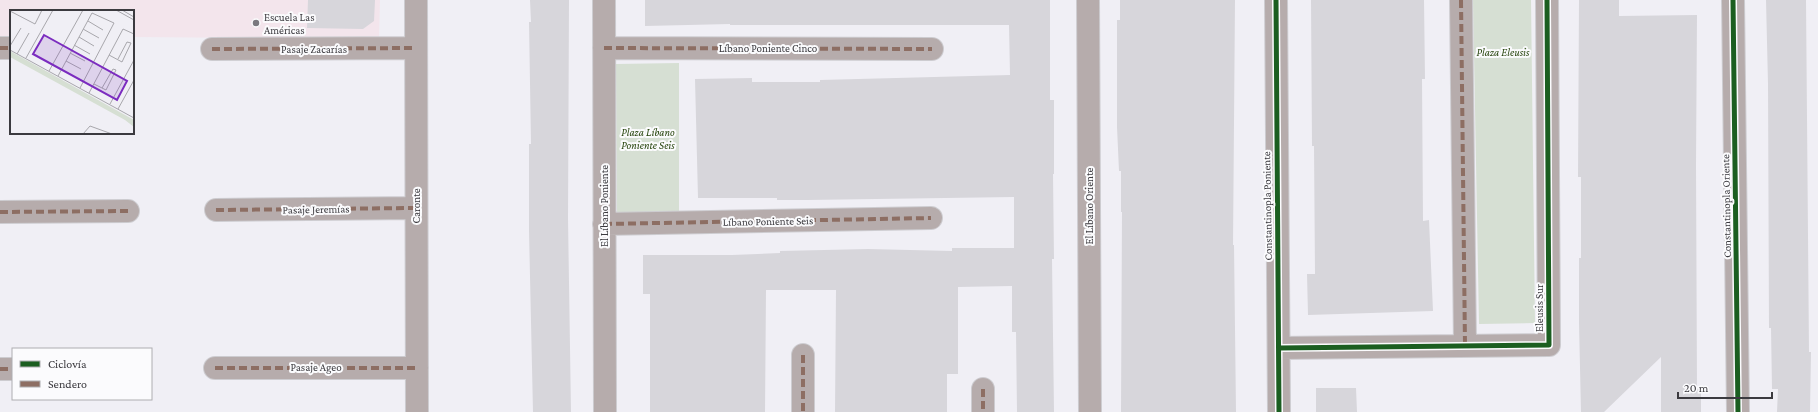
<svg xmlns="http://www.w3.org/2000/svg" width="1818" height="412" font-family="'Crimson Pro',serif">
  <style>
    .education { fill: #f3e5ec }
    .green { fill: #d6dfd3 }
    .building { fill: #d7d6db }
    .lines { fill: none; stroke-linecap: round; stroke-linejoin: round }
    .street-casing { stroke: #cdccd0; stroke-width: 24 }
    .street { stroke: #b6acac; stroke-width: 22 }
    .quiet { stroke: #8d6e63; stroke-width: 4; stroke-dasharray: 8 4; stroke-linecap: butt }
    .cycleway-casing { stroke: #fbfbfd; stroke-width: 8 }
    .cycleway { stroke: #1b5e20; stroke-width: 5 }
    .poi-dot { fill: #7a797f; stroke: #fbfbfd; stroke-width: 1.5 }
    .labels { text-anchor: middle; dominant-baseline: central; stroke-width: 4; stroke-linejoin: round; paint-order: stroke }
    .poi-label { font-size: 11px; fill: #3b3a3f; stroke: #fbfbfd; text-anchor: start }
    .street-label { font-size: 11px; fill: #3b3a3f; stroke: #fbfbfd }
    .park-label { font-size: 11px; font-style: italic; fill: #26440c; stroke: #fbfbfd }
    .inset-road { fill: none; stroke: #a8a7ac; stroke-width: 1 }
    .view { fill: #7b2cbf; fill-opacity: 0.15; stroke: #7b2cbf; stroke-width: 2 }
    .inset-edge { fill: none; stroke: #3b3a3f; stroke-width: 2 }
  </style>
  <rect width="100%" height="100%" fill="#f0eff5"/>
  <path class="education" d="M 0,0 L 380,0 L 379,39 L 133,37 L 133,11 L 11,11 L 11,36 L 0,36 Z"/>
  <path class="green" d="M 1473,0 L 1531,0 L 1535,323 L 1479,324 Z
    M 679,63 L 679,212 L 617,213 L 616,64 Z"/>
  <path class="building" d="M 308,0 L 375,0 L 374,21 L 363,29 L 307,28 Z
    M 530,0 L 569,0 L 568,218 L 571,412 L 533,412 L 529,231 L 529,144 L 531,144 L 529,22 L 531,22 Z
    M 645,0 L 1050,0 L 1050,100 L 1054,100 L 1054,174 L 1053,174 L 1054,259 L 1052,259 L 1054,412 L 1017,412 L 1016,332 L 1012,332 L 1012,286 L 958,287 L 958,374 L 947,374 L 947,412 L 835,412 L 836,290 L 766,290 L 765,412 L 650,412 L 650,294 L 643,294 L 643,255 L 732,255 L 780,253 L 780,251 L 868,249 L 952,251 L 952,248 L 1014,248 L 1014,197 L 807,200 L 777,200 L 777,198 L 698,198 L 695,79 L 752,78 L 752,82 L 820,82 L 820,80 L 1010,75 L 1009,25 L 730,25 L 730,24 L 645,26 Z
    M 1120,0 L 1235,0 L 1233,245 L 1234,245 L 1236,412 L 1121,412 L 1122,212 L 1121,212 L 1121,171 L 1119,171 L 1117,127 L 1117,20 L 1120,20 Z
    M 1311,0 L 1424,0 L 1425,79 L 1422,79 L 1423,221 L 1429,220 L 1433,311 L 1308,315 L 1307,274 L 1315,274 L 1314,146 L 1312,146 Z
    M 1579,0 L 1619,0 L 1619,16 L 1697,15 L 1696,165 L 1697,388 L 1701,388 L 1701,412 L 1661,412 L 1661,357 L 1604,412 L 1581,412 L 1579,323 L 1579,258 L 1581,258 L 1581,177 L 1578,177 Z
    M 1766,0 L 1806,0 L 1809,352 L 1811,352 L 1810,412 L 1777,412 L 1778,389 L 1772,389 L 1771,328 L 1769,328 L 1768,84 Z
    M 1316,388 L 1356,388 L 1357,412 L 1316,412 Z"/>
  <g class="lines">
    <g class="street-casing">
      <path id="street" d="M 416,0 L 417,412
        M 604,0 L 605,412
        M 1088,0 L 1090,412
        M 1276,0 L 1279,412
        M 1461,0 L 1465,346
        M 1733,0 L 1738,412
        M 0,48 L 11,48
        M 604,48 L 932,49
        M 212,49 L 416,48
        M 216,210 L 416,208
        M 0,212 L 128,211
        M 604,224 L 931,218
        M 1279,348 L 1549,345 L 1547,0
        M 803,355 L 803,412
        M 215,368 L 417,368
        M 0,369 L 13,369
        M 983,389 L 983,412"/>
    </g>
    <use href="#street" class="street"/>
    <path class="quiet" d="M 1461,0 L 1465,346
      M 0,48 L 11,48
      M 604,48 L 932,49
      M 212,49 L 416,48
      M 216,210 L 416,208
      M 0,212 L 128,211
      M 604,224 L 931,218
      M 803,355 L 803,412
      M 215,368 L 417,368
      M 0,369 L 13,369
      M 983,389 L 983,412"/>
    <g class="cycleway-casing">
      <path id="cycleway" d="M 1276,0 L 1279,412
        M 1733,0 L 1738,412
        M 1279,348 L 1549,345 L 1547,0"/>
    </g>
    <use href="#cycleway" class="cycleway"/>
  </g>
  <circle class="poi-dot" cx="256" cy="23" r="4"/>
  <g class="labels">
    <g class="poi-label">
      <text x="264" y="17">Escuela Las<tspan x="264" dy="13">Américas</tspan></text>
    </g>
    <g class="street-label">
      <text x="768" y="48">Líbano Poniente Cinco</text>
      <text x="314" y="49">Pasaje Zacarías</text>
      <text transform="translate(416 206) rotate(-90)">Caronte</text>
      <text transform="translate(604 206) rotate(-90)">El Líbano Poniente</text>
      <text transform="translate(1089 206) rotate(-90)">El Líbano Oriente</text>
      <text transform="translate(1267 206) rotate(-91)">Constantinopla Poniente</text>
      <text transform="translate(1726 206) rotate(-91)">Constantinopla Oriente</text>
      <text transform="translate(316 209) rotate(-1)">Pasaje Jeremías</text>
      <text transform="translate(768 221) rotate(-1)">Líbano Poniente Seis</text>
      <text transform="translate(1539 308) rotate(-90)">Eleusis Sur</text>
      <text x="316" y="367">Pasaje Ageo</text>
    </g>
    <g class="park-label">
      <text x="1503" y="52">Plaza Eleusis</text>
      <text x="648" y="132">Plaza Líbano<tspan x="648" dy="13">Poniente Seis</tspan></text>
    </g>
  </g>
  <g transform="translate(10 10)">
    <rect width="124" height="124" fill="#f0eff5"/>
    <path d="M 0,41 L 124,110 L 124,117 L 115,110 L 0,47 Z" fill="#d6dfd3"/>
    <path class="inset-road" d="M 106,0 L 124,10M 112,0 L 124,7M 0,1 L 25,14 L 32,0M 78,11 L 93,20M 73,19 L 89,28M 69,27 L 84,36M 64,35 L 80,44M 0,36 L 11,18M 0,40 L 124,108M 60,43 L 75,51M 7,44 L 19,23M 99,45 L 112,52 L 121,33 L 117,32 L 108,49M 16,48 L 43,0M 56,51 L 71,59M 39,61 L 73,0M 48,66 L 82,3 L 104,13 L 70,78M 84,74 L 96,80 L 106,60 L 103,59 L 92,78M 79,83 L 113,19 L 124,24M 100,94 L 124,50M 108,99 L 124,70M 73,124 L 80,116 L 102,124"/>
    <path class="view" d="M 34,25 L 117,71 L 107,90 L 23,44 Z"/>
    <rect width="124" height="124" class="inset-edge"/>
  </g>
  <rect x="12" y="348" width="140" height="52" fill="#fbfbfd" stroke="#aeaeb1"/>
  <rect x="20" y="361" width="20" height="6" fill="#1b5e20" stroke="#aeaeb1"/>
  <text x="48" y="368" font-size="12" fill="#3b3a3f">Ciclovía</text>
  <rect x="20" y="381" width="20" height="6" fill="#8d6e63" stroke="#aeaeb1"/>
  <text x="48" y="388" font-size="12" fill="#3b3a3f">Sendero</text>
  <path d="M1678 392v6h94v-6" fill="none" stroke="#3b3a3f" stroke-width="2"/>
  <text x="1684" y="392" font-size="12" fill="#3b3a3f" stroke="#fbfbfd" stroke-width="3" paint-order="stroke">20 m</text>
</svg>
